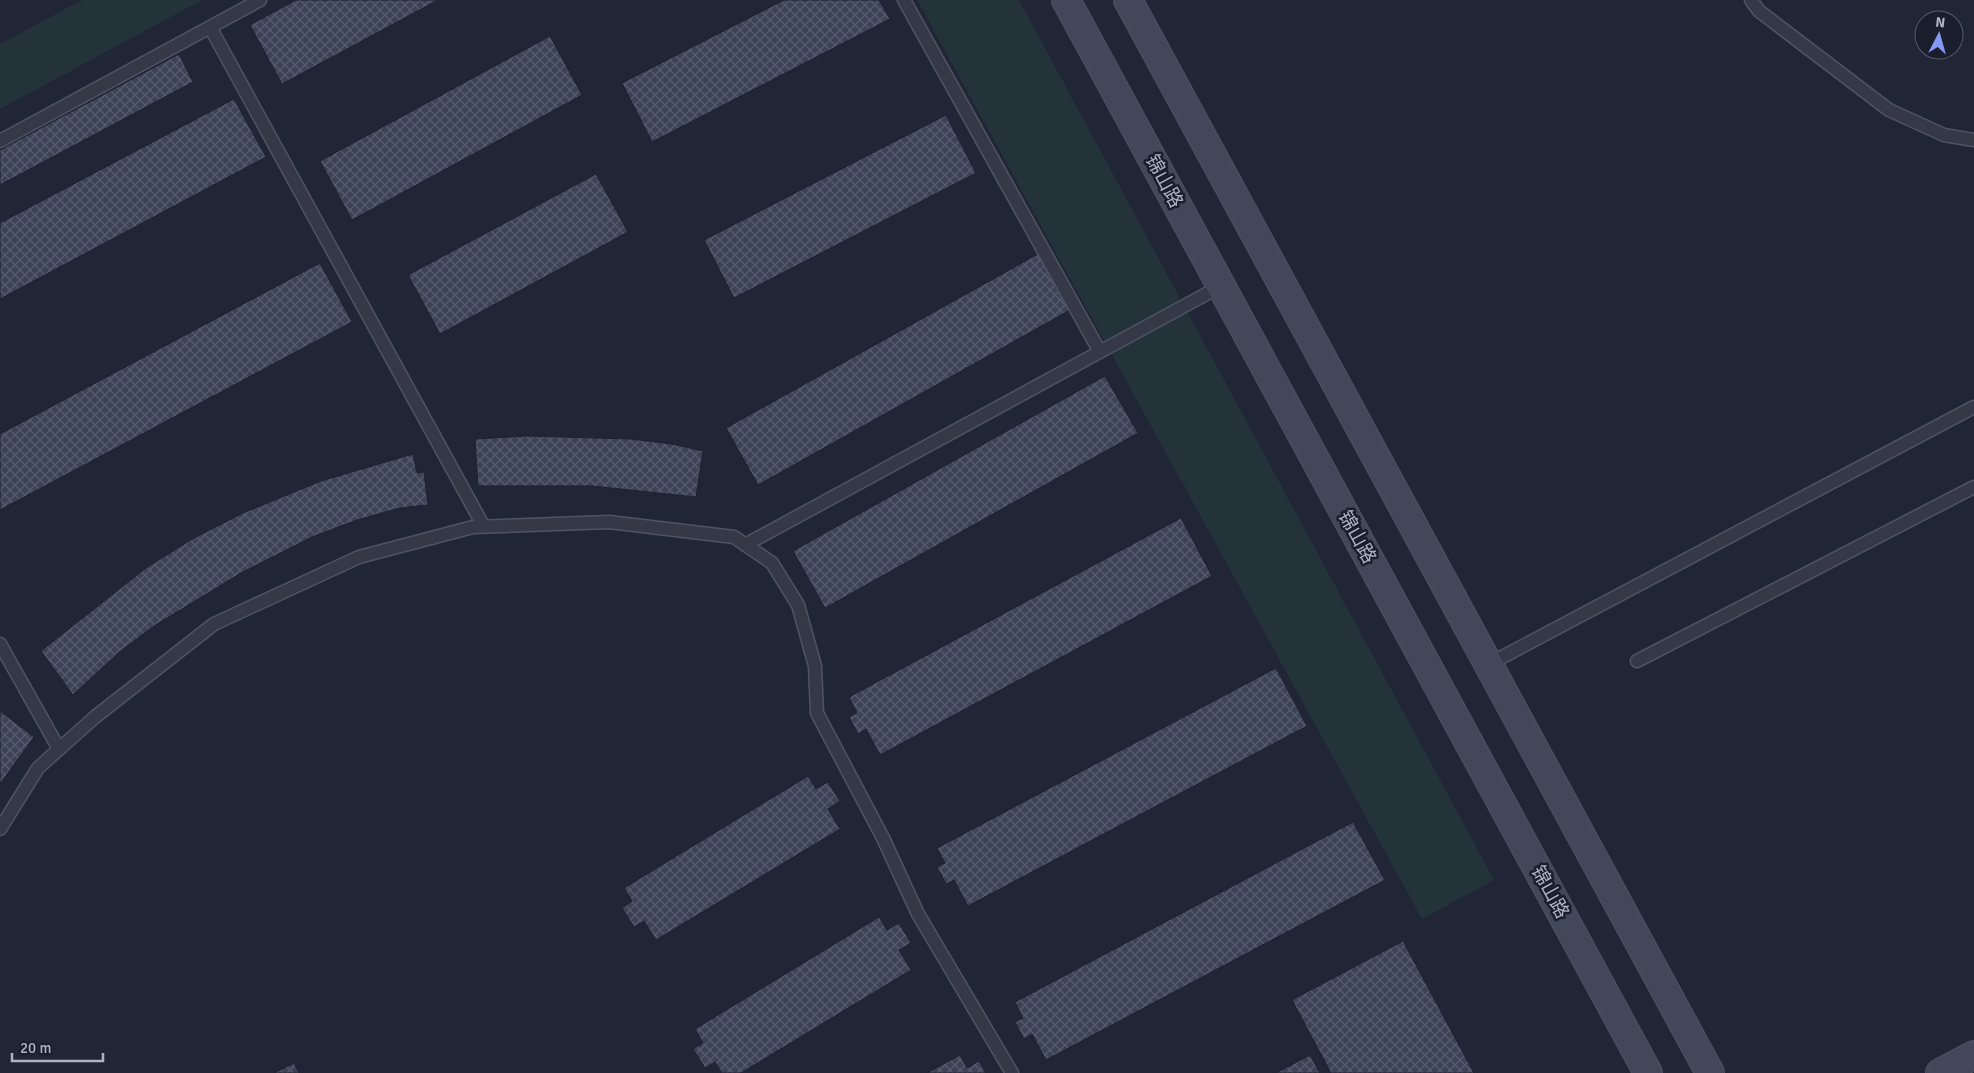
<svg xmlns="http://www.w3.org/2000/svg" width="1974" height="1073" font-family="Signika,'Noto Sans SC',sans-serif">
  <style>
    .grass { fill: #243339 }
    .building { fill: url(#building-cross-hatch); stroke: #1c202e }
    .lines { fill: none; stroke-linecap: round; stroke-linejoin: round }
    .lane-casing { stroke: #4f5362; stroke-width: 15 }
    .secondary-casing { stroke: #4f5362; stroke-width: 30 }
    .lane { stroke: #343847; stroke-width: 12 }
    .secondary { stroke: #43475a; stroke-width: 28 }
    .labels { text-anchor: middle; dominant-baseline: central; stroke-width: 5; stroke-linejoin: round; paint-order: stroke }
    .street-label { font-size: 19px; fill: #afb3c4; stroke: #1a1e2c }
  </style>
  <defs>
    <pattern id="building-cross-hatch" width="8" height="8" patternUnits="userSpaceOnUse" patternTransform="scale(1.25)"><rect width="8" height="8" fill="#3d4357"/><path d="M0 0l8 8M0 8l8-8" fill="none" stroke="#565c6e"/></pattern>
  </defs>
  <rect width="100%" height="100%" fill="#212637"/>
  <path class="grass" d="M 82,0 L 202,0 L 0,109 L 0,44 Z
    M 917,0 L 1019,0 L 1494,880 L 1422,919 Z"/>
  <path class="building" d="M 296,0 L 438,0 L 282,84 L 250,25 Z
    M 784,0 L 879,0 L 890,19 L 652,142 L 622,83 Z
    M 550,36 L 582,95 L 352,220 L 320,161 Z
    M 179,54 L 193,82 L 0,185 L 0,150 Z
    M 234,99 L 266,157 L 0,299 L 0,223 Z
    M 946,115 L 976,173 L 734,298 L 704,240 Z
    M 596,174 L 628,232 L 440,334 L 408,275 Z
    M 1038,254 L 1070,310 L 758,485 L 726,428 Z
    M 320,263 L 352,322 L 0,510 L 0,434 Z
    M 1105,376 L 1138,433 L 825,608 L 793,551 Z
    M 527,436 L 631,439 L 672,444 L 703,451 L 696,497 L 592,486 L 478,486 L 475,439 Z
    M 413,454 L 417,473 L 424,472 L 428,505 L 400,508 L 357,520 L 312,537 L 241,573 L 154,626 L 118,653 L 73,695 L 41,651 L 146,568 L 194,538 L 243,513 L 321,481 Z
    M 1181,518 L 1212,576 L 880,755 L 866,729 L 858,734 L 849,717 L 857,713 L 849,697 Z
    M 1276,668 L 1307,726 L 968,906 L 954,880 L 946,884 L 937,867 L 945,863 L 937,848 Z
    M 0,711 L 34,737 L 0,784 Z
    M 808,776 L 816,789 L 828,782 L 840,801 L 828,809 L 840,829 L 656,940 L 644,921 L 634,927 L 622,908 L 632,901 L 624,888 Z
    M 1353,822 L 1385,880 L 1046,1060 L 1032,1034 L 1024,1039 L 1015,1022 L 1023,1018 L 1015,1002 Z
    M 879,917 L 887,930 L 899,923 L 911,943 L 899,950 L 911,970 L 741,1073 L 722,1073 L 715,1062 L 705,1068 L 693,1049 L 703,1043 L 695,1029 Z
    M 1403,941 L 1474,1073 L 1331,1073 L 1292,1000 Z
    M 960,1055 L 967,1068 L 979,1061 L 986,1073 L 927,1073 Z
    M 1310,1055 L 1320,1073 L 1276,1073 Z
    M 294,1063 L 299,1073 L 274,1073 Z"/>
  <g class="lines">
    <g class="lane-casing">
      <path id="lane" d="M 904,0 L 1100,352
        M 1751,0 L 1759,11 L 1889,110 L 1944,135 L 1974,140
        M 210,27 L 484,527
        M 0,141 L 260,0
        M 745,545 L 1221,286
        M 0,644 L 59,749
        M 1637,661 L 1974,487
        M 1489,664 L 1974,407
        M 0,829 L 38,768 L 95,717 L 214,624 L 359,557 L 473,527 L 609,522 L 734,537 L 772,563 L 798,605 L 815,666 L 817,713 L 883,838 L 918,914 L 1012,1073"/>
    </g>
    <g class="secondary-casing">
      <path id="secondary" d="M 1066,0 L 1648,1073
        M 1128,0 L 1710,1073
        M 1940,1073 L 1974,1055"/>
    </g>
    <use href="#lane" class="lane"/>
    <use href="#secondary" class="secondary"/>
  </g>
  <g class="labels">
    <g class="street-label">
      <text transform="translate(1164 181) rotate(62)">锦山路</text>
      <text transform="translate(1357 537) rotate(61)">锦山路</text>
      <text transform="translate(1550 892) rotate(61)">锦山路</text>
    </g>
  </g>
  <g transform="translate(1939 35) rotate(6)"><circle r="24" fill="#1a1e2c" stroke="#565a69"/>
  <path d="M0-4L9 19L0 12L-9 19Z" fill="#8499f4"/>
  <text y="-8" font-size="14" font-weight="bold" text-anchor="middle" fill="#afb3c4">N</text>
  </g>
  <path d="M12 1053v8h91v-8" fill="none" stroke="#afb3c4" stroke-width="2.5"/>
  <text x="20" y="1053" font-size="15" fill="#afb3c4" stroke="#1a1e2c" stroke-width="4" paint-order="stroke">20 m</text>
</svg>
